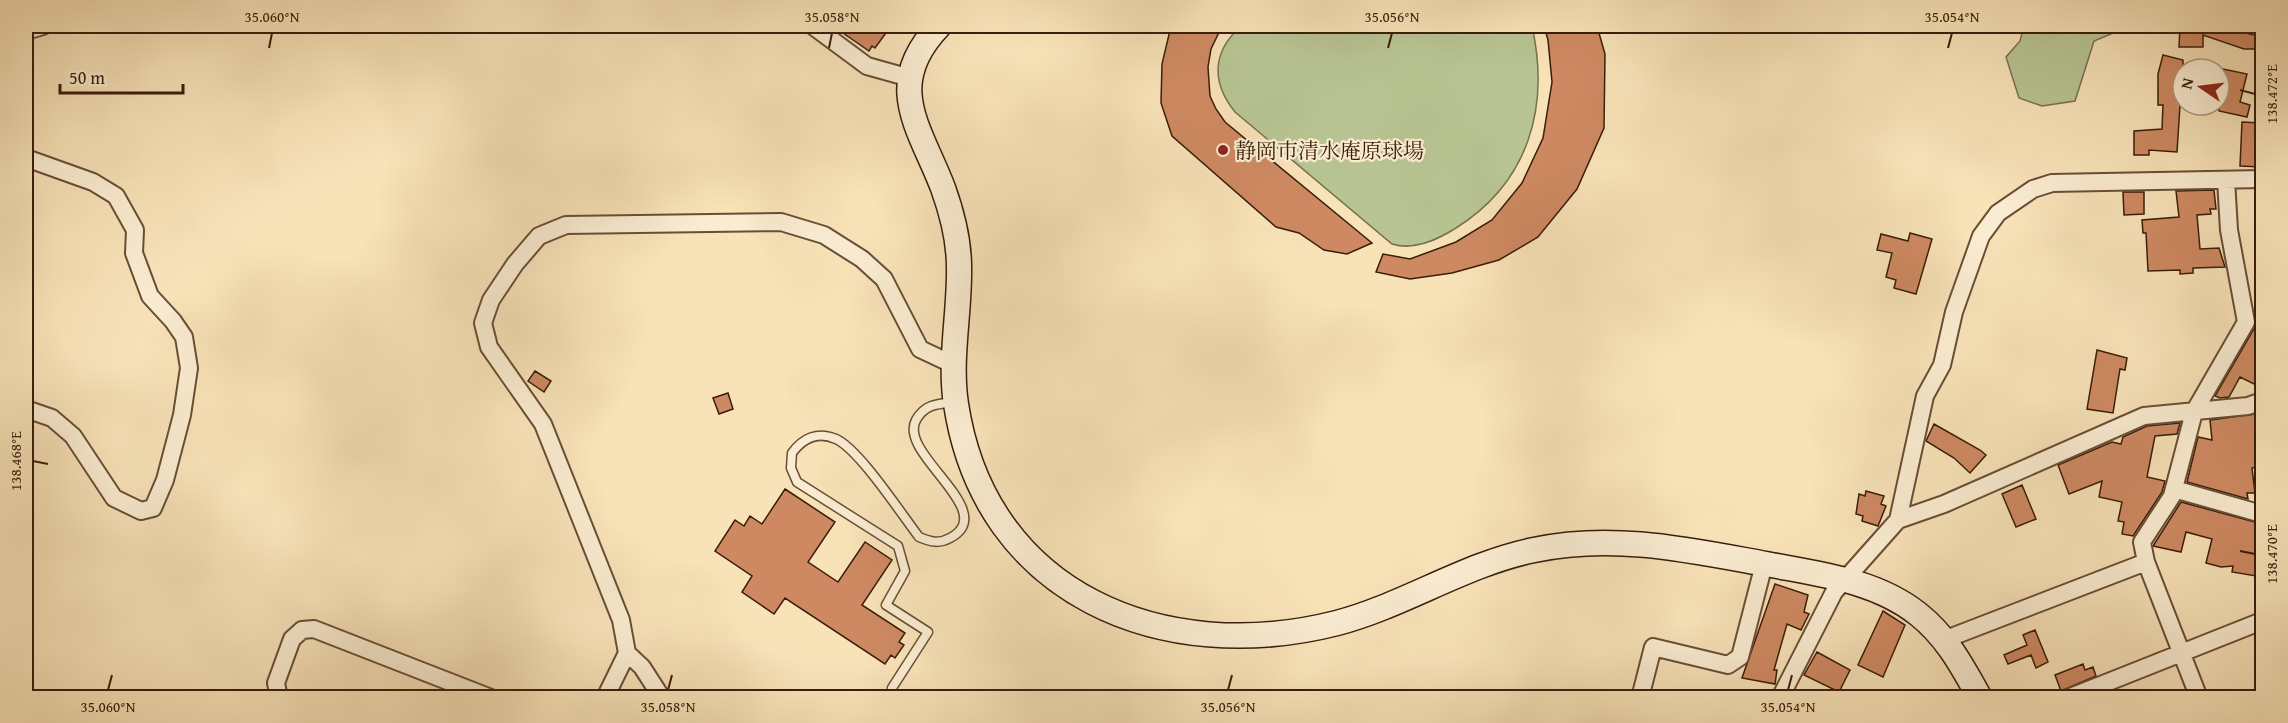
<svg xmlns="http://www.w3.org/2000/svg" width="2288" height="723" font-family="'Gentium Book Plus','Noto Serif JP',serif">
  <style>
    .green { fill: #b8c493; stroke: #78704e; stroke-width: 1.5 }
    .building { fill: #ce8962; stroke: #391d09; stroke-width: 1.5 }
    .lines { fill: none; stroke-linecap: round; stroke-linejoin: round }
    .lane-casing { stroke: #694e35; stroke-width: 11 }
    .street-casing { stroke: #694e35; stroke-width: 20 }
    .secondary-casing { stroke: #391d09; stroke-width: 27 }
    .lane { stroke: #faecd1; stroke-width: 8 }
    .street { stroke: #faecd1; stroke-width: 16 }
    .secondary { stroke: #faecd1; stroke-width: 24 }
    .ticks { fill: none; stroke: #391d09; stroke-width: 2 }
    .poi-dot { fill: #8f2418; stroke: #faecd1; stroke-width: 2 }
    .labels { text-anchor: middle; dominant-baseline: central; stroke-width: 4.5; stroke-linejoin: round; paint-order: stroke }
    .poi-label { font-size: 21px; fill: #391d09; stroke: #faecd1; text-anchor: start }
    .neatline { fill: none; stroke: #391d09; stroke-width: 2 }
    .ticks-label { font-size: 15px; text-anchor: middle; fill: #391d09 }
  </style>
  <rect width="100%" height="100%" fill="#f8e2b8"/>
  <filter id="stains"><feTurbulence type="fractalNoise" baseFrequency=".00333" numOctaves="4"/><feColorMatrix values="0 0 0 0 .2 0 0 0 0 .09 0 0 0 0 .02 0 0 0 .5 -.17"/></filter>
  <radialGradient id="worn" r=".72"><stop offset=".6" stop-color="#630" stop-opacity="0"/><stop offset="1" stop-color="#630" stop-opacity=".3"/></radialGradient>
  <path class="green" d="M 1241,26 L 1532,26 C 1550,107 1529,182 1456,228 C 1437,240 1414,251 1392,244 L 1235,112 C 1211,82 1212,52 1241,26 Z
    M 2024,26 L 2124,26 L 2123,29 L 2094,41 L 2075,101 L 2042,106 L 2019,98 L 2006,57 L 2020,41 Z"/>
  <path class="building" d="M 833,26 L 891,26 L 875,48 L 872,46 L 869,51 Z
    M 1171,26 L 1222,26 L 1211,49 L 1208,67 L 1210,96 L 1216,109 L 1225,122 L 1372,243 L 1347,254 L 1324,250 L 1299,233 L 1276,227 L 1172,136 L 1161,103 L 1162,64 Z
    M 1544,26 L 1597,26 L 1605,54 L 1604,128 L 1577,189 L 1538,237 L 1499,260 L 1452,273 L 1410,279 L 1376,272 L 1383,254 L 1410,259 L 1456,242 L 1492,220 L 1522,183 L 1543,138 L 1552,82 L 1548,40 Z
    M 2180,26 L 2241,26 L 2241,32 L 2262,37 L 2262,49 L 2244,49 L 2203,35 L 2203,47 L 2179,47 Z
    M 2163,55 L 2183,60 L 2183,105 L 2180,105 L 2177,152 L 2149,150 L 2149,155 L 2134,155 L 2134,131 L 2162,129 L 2163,105 L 2158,105 L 2158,74 Z
    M 2223,69 L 2247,74 L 2240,102 L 2250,105 L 2247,117 L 2219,111 L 2219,85 Z
    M 2242,122 L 2262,123 L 2262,167 L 2240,166 Z
    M 2214,190 L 2216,209 L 2210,209 L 2211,214 L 2197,215 L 2200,249 L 2219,248 L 2225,267 L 2193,268 L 2193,273 L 2180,274 L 2180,270 L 2148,271 L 2146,233 L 2143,233 L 2142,220 L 2179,217 L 2176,191 Z
    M 2123,192 L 2144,192 L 2144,214 L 2124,215 Z
    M 1910,233 L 1932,239 L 1916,294 L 1894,288 L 1896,280 L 1886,277 L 1892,253 L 1877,250 L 1881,234 L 1908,241 Z
    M 2262,308 L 2262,377 L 2258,386 L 2240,377 L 2229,397 L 2220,398 L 2215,396 L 2255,327 Z
    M 2097,350 L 2127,358 L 2125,370 L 2120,369 L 2113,413 L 2087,409 Z
    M 535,371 L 551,381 L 544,392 L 528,381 Z
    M 728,393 L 733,409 L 719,414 L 713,398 Z
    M 2262,413 L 2262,426 L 2259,427 L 2262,466 L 2252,468 L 2255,493 L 2247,493 L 2248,499 L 2187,482 L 2198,437 L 2212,440 L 2210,420 Z
    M 2180,423 L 2177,434 L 2155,436 L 2147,477 L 2165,481 L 2162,492 L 2133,536 L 2122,534 L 2124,522 L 2118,521 L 2122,502 L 2099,497 L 2102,481 L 2069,494 L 2058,465 L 2112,442 L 2121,444 L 2123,437 L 2147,426 Z
    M 1934,424 L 1980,450 L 1986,455 L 1970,473 L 1954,458 L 1926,441 Z
    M 2022,485 L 2036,519 L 2016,527 L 2002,494 Z
    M 785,489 L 835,522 L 808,562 L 838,582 L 865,542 L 892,560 L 862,605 L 905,633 L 899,642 L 904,645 L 895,658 L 891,655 L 885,664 L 785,598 L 774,614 L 742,592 L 752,576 L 715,551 L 735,520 L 744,526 L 750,516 L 762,524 Z
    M 1866,491 L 1884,496 L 1881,504 L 1886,506 L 1878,526 L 1862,521 L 1863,516 L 1856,514 L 1859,494 L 1865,496 Z
    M 2181,502 L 2262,524 L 2262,544 L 2256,576 L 2232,572 L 2233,566 L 2221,567 L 2206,563 L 2212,539 L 2186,532 L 2181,552 L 2153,546 Z
    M 1775,584 L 1808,595 L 1804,612 L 1809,614 L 1801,630 L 1787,624 L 1774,670 L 1777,670 L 1775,684 L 1742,678 Z
    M 1883,611 L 1905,625 L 1883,677 L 1858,665 Z
    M 2035,630 L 2048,662 L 2036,668 L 2031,655 L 2008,664 L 2004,655 L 2027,645 L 2023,635 Z
    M 1817,652 L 1850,670 L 1839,692 L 1804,675 Z
    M 2083,664 L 2085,670 L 2093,667 L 2096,676 L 2061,691 L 2055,675 Z"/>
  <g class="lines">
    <g class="lane-casing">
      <path id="lane" d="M 892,688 L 928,632 L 886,605 L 905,571 L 898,546 L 797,482 L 791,468 L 792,453 C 803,438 818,431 836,439 C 859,449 902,515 919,537 C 931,542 939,544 950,538 C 1001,511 897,454 916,420 C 925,404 937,404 955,402"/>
    </g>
    <g class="street-casing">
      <path id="street" d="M 813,26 L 867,66 L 910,78
        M 26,31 L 43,26
        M 26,158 L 93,182 L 116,196 L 135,230 L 134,253 L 150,296 L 173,321 L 184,337 L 189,368 L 182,415 L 165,480 L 153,508 L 141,511 L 114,498 L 73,436 L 52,418 L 26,409
        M 2174,489 L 2262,514
        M 1898,520 L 1925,396 L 1942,365 L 1954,312 L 1981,236 L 1998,213 L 2033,189 L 2052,183 L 2262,179
        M 2146,562 L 2142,542 L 2172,496 L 2194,412 L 2246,322 L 2229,230 L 2226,180
        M 1946,639 L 2146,562 L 2199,698
        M 279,698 L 276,683 L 292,639 L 302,630 L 314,629 L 491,698
        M 605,698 L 627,653
        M 662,698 L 642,667 L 627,653 L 621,620 L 543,424 L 489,347 L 483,323 L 491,300 L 515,264 L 539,236 L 566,225 L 781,222 L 824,235 L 862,259 L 884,279 L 920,349 L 954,365
        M 1640,698 L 1653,647 L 1728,665 L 1740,657 L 1764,564
        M 1780,698 L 1834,592 L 1898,520 L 1944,504 L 2144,416 L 2248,406 L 2262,401
        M 2068,698 L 2262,621"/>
    </g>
    <g class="secondary-casing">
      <path id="secondary" d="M 939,26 C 883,85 919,126 943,188 C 952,213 959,240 959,267 C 960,312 949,359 956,404 C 985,596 1164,667 1337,623 C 1405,605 1465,564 1534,550 C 1613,533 1689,550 1766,564 C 1818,574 1875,580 1918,614 C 1947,637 1962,666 1980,698"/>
    </g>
    <use href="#lane" class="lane"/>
    <use href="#street" class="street"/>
    <use href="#secondary" class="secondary"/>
  </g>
  <path class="ticks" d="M 269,48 L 272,33M 829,48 L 832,33M 1388,48 L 1392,33M 1948,48 L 1952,33M 2240,90 L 2255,94M 33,461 L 48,464M 2240,551 L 2255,554M 108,690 L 112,675M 668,690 L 672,675M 1228,690 L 1232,675M 1788,690 L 1792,675"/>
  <circle class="poi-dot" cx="1223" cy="150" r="6"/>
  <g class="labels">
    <g class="poi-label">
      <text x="1235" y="150">静岡市清水庵原球場</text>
    </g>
  </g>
  <rect width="2288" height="723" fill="none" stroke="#f8e2b8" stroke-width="66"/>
  <g transform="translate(2201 87) rotate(284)"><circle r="28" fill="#faecd1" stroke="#ad9981" stroke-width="1.5"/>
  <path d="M0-4.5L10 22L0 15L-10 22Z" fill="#8f2418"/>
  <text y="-9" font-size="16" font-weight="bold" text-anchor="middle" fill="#391d09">N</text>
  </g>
  <path d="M60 84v9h123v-9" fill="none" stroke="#391d09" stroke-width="3"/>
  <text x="69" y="84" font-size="18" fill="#391d09" stroke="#faecd1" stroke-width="4.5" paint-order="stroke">50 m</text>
  <rect x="33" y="33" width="2222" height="657" class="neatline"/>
  <g class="ticks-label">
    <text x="272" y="22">35.060°N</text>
    <text x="832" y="22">35.058°N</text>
    <text x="1392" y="22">35.056°N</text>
    <text x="1952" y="22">35.054°N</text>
    <text transform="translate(2272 94) rotate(-90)" y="5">138.472°E</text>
    <text transform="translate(16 461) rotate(-90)" y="5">138.468°E</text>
    <text transform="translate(2272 554) rotate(-90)" y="5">138.470°E</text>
    <text x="108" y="712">35.060°N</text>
    <text x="668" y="712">35.058°N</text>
    <text x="1228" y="712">35.056°N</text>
    <text x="1788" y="712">35.054°N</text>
  </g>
  <rect width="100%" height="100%" filter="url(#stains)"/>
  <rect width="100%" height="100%" fill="url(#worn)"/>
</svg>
